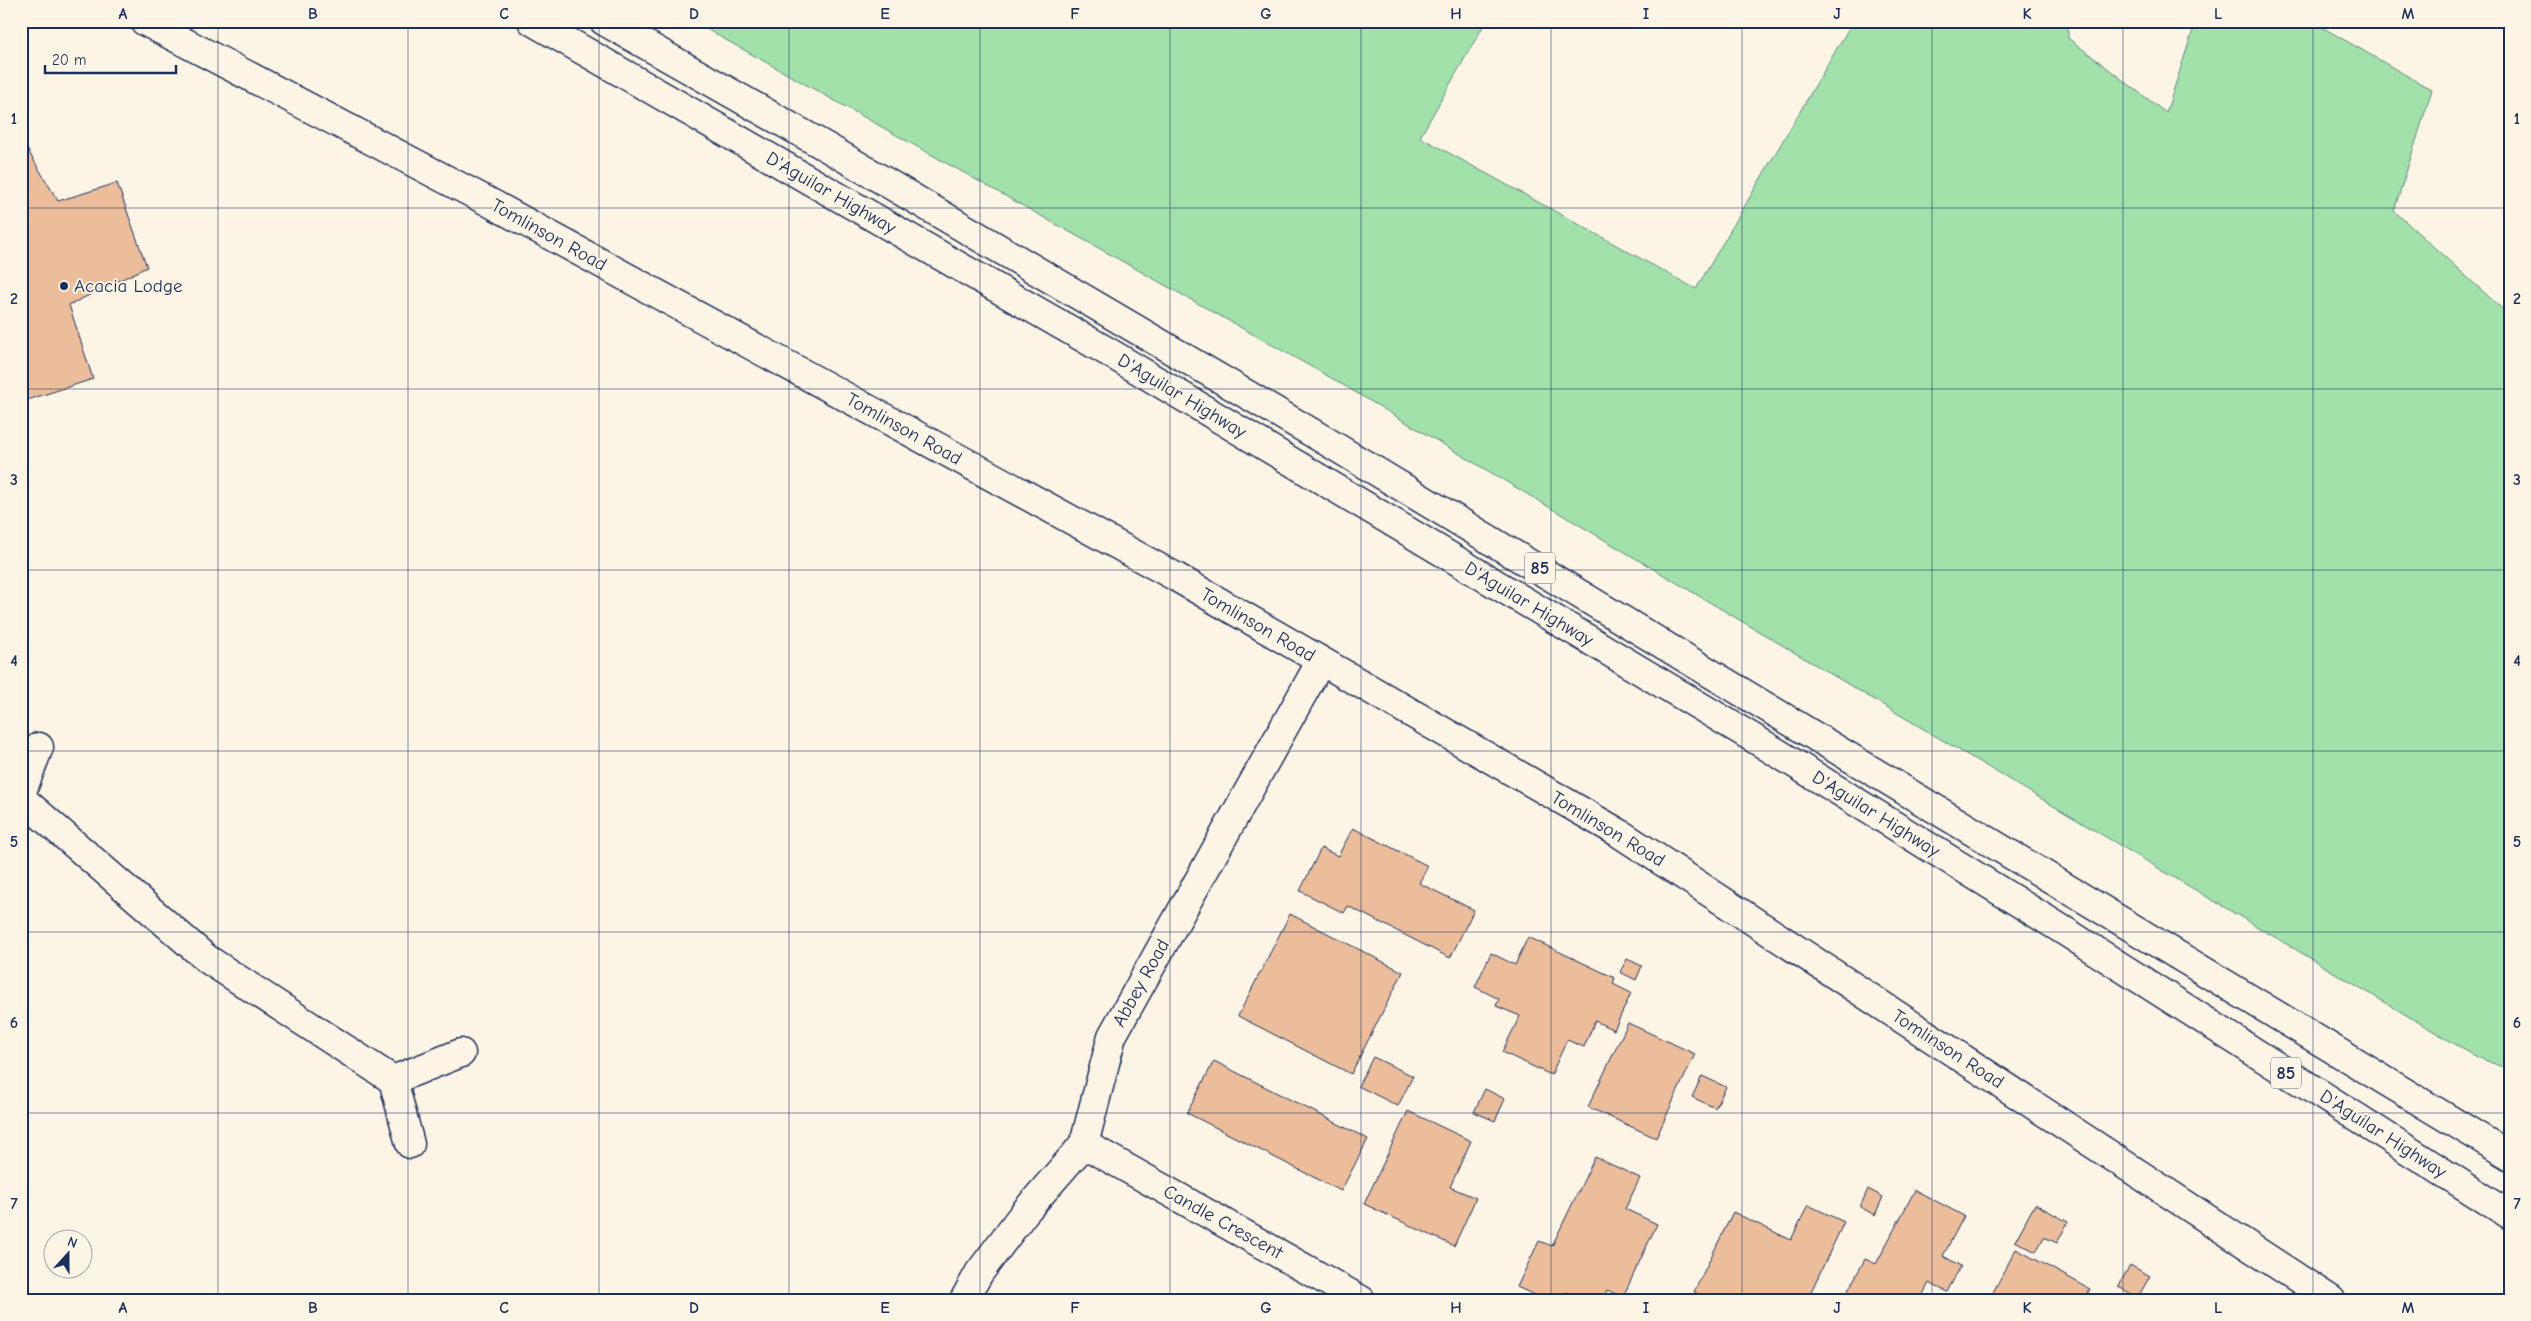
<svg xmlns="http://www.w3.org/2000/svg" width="2531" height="1321" font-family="'Comic Neue',sans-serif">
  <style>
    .green { fill: #a2e1aa; stroke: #5e8884 }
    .building { fill: #ebbd9b; stroke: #1b2f5e }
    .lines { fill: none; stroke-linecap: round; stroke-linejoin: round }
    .minor-casing { stroke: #1b2f5e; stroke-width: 31 }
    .trunk-casing { stroke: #1b2f5e; stroke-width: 31 }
    .minor { stroke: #fcf5e5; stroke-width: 28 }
    .trunk { stroke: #fcf5e5; stroke-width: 28 }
    .grid { fill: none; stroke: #1b2f5e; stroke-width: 1; stroke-opacity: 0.55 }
    .poi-dot { fill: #1b2f5e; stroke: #fcf5e5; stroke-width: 2 }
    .labels { text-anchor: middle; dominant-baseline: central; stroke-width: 4; stroke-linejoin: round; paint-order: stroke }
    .shield { fill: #fcf5e5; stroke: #5e6a86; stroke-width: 1 }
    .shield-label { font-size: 18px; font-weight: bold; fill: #1b2f5e }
    .street-label { font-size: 19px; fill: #1b2f5e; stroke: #fcf5e5 }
    .poi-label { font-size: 19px; fill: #1b2f5e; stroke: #fcf5e5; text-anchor: start }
    .neatline { fill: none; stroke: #1b2f5e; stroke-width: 2 }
    .grid-label { font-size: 16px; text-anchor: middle; font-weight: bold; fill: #1b2f5e }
  </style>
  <rect width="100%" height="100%" fill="#fcf5e5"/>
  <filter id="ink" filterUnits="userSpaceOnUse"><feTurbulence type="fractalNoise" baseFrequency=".02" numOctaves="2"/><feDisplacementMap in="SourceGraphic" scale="10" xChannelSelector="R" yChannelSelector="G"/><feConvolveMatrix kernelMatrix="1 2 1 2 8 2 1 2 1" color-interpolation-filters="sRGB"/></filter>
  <g filter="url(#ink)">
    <path class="green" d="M 692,21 L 1158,21 L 1165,25 L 1168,21 L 1486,21 L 1420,137 L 1696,289 L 1853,21 L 2068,21 L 2068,38 L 2166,113 L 2196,21 L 2321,21 L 2320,26 L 2432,90 L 2394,211 L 2510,316 L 2510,1070 L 2477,1057 L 1333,379 Z"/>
    <path class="building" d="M 21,139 L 58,201 L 117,183 L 147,267 L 69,305 L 93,379 L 21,402 Z
      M 1353,828 L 1428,866 L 1419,883 L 1474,910 L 1450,958 L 1348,906 L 1344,913 L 1300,891 L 1321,848 L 1338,856 Z
      M 1290,914 L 1403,972 L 1351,1074 L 1238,1016 Z
      M 1528,937 L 1615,978 L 1613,984 L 1631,993 L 1614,1030 L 1595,1021 L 1584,1047 L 1567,1040 L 1551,1075 L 1502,1052 L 1520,1016 L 1496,1006 L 1499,999 L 1475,987 L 1491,953 L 1515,965 Z
      M 1627,959 L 1642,966 L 1636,980 L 1620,972 Z
      M 1628,1023 L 1695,1054 L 1656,1138 L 1588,1107 Z
      M 1373,1057 L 1413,1076 L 1398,1106 L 1358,1086 Z
      M 1214,1061 L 1368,1139 L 1341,1191 L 1187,1113 Z
      M 1702,1076 L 1726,1087 L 1715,1108 L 1692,1097 Z
      M 1485,1089 L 1505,1099 L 1495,1121 L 1474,1112 Z
      M 1408,1111 L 1471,1141 L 1450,1187 L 1476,1198 L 1454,1246 L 1364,1204 Z
      M 1595,1157 L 1640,1178 L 1625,1209 L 1657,1224 L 1623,1297 L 1607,1290 L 1602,1300 L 1581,1300 L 1566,1292 L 1562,1300 L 1545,1300 L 1517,1287 L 1539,1241 L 1552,1246 Z
      M 1868,1189 L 1883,1197 L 1875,1215 L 1860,1207 Z
      M 1915,1190 L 1964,1216 L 1943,1256 L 1961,1266 L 1947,1292 L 1929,1283 L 1920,1300 L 1843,1300 L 1865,1259 L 1876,1264 Z
      M 2035,1204 L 2068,1222 L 2057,1243 L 2044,1237 L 2036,1252 L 2015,1241 Z
      M 1808,1205 L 1844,1222 L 1807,1300 L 1710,1300 L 1694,1292 L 1733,1212 L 1791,1240 Z
      M 2016,1249 L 2090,1289 L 2084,1300 L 1989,1300 Z
      M 2130,1265 L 2150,1276 L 2138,1297 L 2118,1287 Z"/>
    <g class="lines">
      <g class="minor-casing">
        <path id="minor" d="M 144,21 L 487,201 L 1176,577 L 1619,833 L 2331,1300
          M 21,794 L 39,747
          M 21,798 L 207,959 L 393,1080 L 461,1053
          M 393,1080 L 410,1144
          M 1084,1144 L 1361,1300
          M 964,1300 L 979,1273 L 1024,1213 L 1084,1144 L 1112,1036 L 1321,661"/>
      </g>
      <g class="trunk-casing">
        <path id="trunk" d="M 532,21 L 1110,353 L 1763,744 L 2063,930 L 2510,1215
          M 604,21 L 828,148 L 1326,441 L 2510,1156"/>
      </g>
      <use href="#minor" class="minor"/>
      <use href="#trunk" class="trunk"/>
    </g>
  </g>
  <path class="grid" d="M 218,21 L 218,1300M 408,21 L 408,1300M 599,21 L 599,1300M 789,21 L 789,1300M 980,21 L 980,1300M 1170,21 L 1170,1300M 1361,21 L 1361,1300M 1551,21 L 1551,1300M 1742,21 L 1742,1300M 1932,21 L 1932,1300M 2123,21 L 2123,1300M 2313,21 L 2313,1300M 21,208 L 2510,208M 21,389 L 2510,389M 21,570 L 2510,570M 21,751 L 2510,751M 21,932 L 2510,932M 21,1113 L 2510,1113"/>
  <circle class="poi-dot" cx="64" cy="286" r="5"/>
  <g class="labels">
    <g class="shield">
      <rect x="1525" y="552.5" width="30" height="31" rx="4"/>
      <rect x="2271" y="1057.5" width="30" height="31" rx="4"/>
    </g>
    <g class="shield-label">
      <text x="1540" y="568">85</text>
      <text x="2286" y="1073">85</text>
    </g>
    <g class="street-label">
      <text transform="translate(831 193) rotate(30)">D'Aguilar Highway</text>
      <text transform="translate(549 235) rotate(29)">Tomlinson Road</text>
      <text transform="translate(1182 396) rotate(31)">D'Aguilar Highway</text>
      <text transform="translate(904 429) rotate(29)">Tomlinson Road</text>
      <text transform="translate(1529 604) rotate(31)">D'Aguilar Highway</text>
      <text transform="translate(1258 625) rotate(30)">Tomlinson Road</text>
      <text transform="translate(1876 814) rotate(32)">D'Aguilar Highway</text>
      <text transform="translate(1608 829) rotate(31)">Tomlinson Road</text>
      <text transform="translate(1141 983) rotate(-61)">Abbey Road</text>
      <text transform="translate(1948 1049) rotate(33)">Tomlinson Road</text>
      <text transform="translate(2383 1134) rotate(33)">D'Aguilar Highway</text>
      <text transform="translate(1223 1222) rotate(29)">Candle Crescent</text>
    </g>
    <g class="poi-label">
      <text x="74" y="286">Acacia Lodge</text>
    </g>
  </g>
  <rect width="2531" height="1321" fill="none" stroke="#fcf5e5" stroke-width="55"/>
  <g transform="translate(68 1254) rotate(21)"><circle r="24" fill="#fcf5e5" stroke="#a2a6af"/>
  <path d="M0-4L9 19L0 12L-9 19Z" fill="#1b2f5e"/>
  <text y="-8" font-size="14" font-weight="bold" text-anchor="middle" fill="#1b2f5e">N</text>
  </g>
  <path d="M45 65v8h131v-8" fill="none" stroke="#1b2f5e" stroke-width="2.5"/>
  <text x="52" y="65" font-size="15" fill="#1b2f5e" stroke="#fcf5e5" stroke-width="4" paint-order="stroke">20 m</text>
  <rect x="28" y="28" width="2476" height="1266" class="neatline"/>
  <g class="grid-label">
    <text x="123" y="19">A</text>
    <text x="313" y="19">B</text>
    <text x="504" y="19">C</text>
    <text x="694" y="19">D</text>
    <text x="885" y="19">E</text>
    <text x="1075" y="19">F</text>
    <text x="1266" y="19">G</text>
    <text x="1456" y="19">H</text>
    <text x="1646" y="19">I</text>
    <text x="1837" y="19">J</text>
    <text x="2027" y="19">K</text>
    <text x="2218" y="19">L</text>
    <text x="2408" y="19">M</text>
    <text x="14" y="124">1</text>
    <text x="2517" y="124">1</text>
    <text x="14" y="304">2</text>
    <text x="2517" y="304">2</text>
    <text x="14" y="485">3</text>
    <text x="2517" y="485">3</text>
    <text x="14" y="666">4</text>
    <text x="2517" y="666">4</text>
    <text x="14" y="847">5</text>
    <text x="2517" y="847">5</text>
    <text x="14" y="1028">6</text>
    <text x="2517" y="1028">6</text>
    <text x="14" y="1209">7</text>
    <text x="2517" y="1209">7</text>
    <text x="123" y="1313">A</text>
    <text x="313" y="1313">B</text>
    <text x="504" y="1313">C</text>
    <text x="694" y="1313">D</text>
    <text x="885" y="1313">E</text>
    <text x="1075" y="1313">F</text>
    <text x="1266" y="1313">G</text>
    <text x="1456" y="1313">H</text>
    <text x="1646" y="1313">I</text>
    <text x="1837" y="1313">J</text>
    <text x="2027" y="1313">K</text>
    <text x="2218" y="1313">L</text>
    <text x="2408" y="1313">M</text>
  </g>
</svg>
